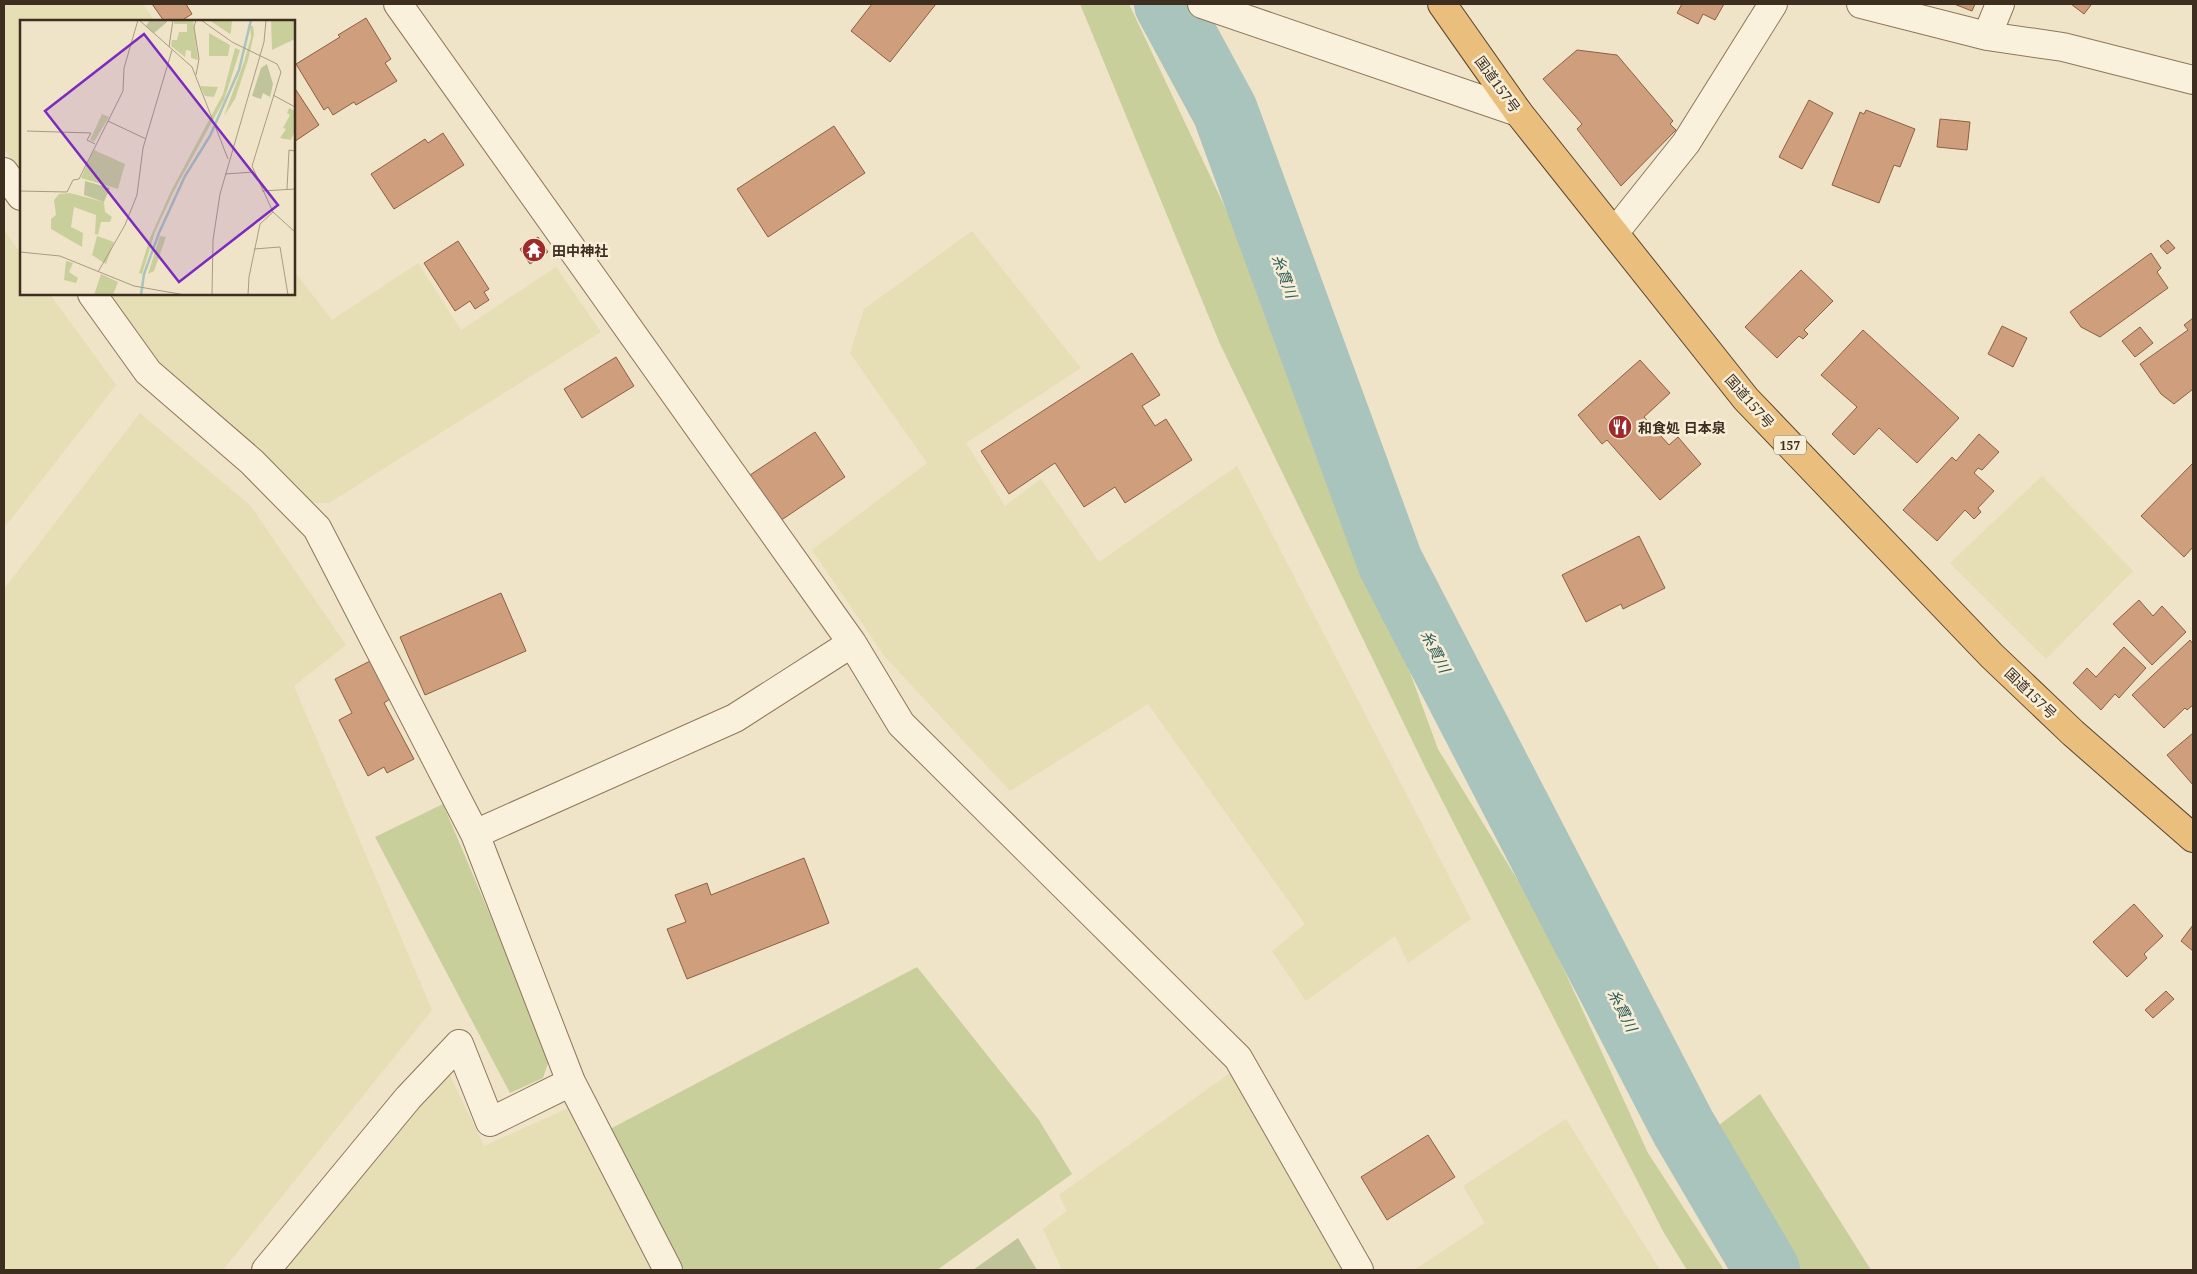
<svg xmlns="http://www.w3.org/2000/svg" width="2197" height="1274" font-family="'Noto Serif','Noto Sans JP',serif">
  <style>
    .farmland { fill: #e6deb5 }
    .green { fill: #c9cf9b }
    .cemetery { fill: #bfc49a }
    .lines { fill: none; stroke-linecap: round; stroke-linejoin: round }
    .river { stroke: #a9c4bc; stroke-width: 66 }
    .building { fill: #cf9f7d; stroke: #8d5f41 }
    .minor-casing { stroke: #8d765c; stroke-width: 30 }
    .trunk-casing { stroke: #5b4430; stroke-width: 30 }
    .minor { stroke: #faf1dc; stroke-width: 28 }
    .trunk { stroke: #eabe7c; stroke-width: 28 }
    .labels { text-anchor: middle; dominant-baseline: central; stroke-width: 5; stroke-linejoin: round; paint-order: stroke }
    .shield { fill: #f7eed8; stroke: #756857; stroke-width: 1 }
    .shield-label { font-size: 12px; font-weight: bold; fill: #3d2e20 }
    .street-label { font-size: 14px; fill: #3d2e20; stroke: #f7eed8 }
    .poi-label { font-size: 14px; font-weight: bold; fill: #3d2e20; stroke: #f7eed8; text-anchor: start }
    .water-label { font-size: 15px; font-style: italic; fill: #2f5d5a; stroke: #f7eed8 }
    .inset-river { fill: none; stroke: #a9c4bc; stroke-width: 2.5 }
    .inset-road { fill: none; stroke: #a89b85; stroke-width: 1 }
    .view { fill: #7b2cbf; fill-opacity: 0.15; stroke: #7b2cbf; stroke-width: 2.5 }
    .inset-edge { fill: none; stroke: #3d2e20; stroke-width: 2.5 }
  </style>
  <rect width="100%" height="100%" fill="#f0e4c8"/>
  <path class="farmland" d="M 4,4 L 143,4 L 155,21 L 21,21 L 21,173 L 4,149 Z
    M 4,230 L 21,254 L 21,294 L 50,294 L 116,385 L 4,528 Z
    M 972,231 L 1081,368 L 966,443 L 1005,506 L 1041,479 L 1099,562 L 1237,466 L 1471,919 L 1408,963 L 1395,936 L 1306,1001 L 1272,951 L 1305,924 L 1148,704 L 1010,791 L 885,657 L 812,550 L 927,463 L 850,353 L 864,309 Z
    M 418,263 L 461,330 L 556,267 L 601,332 L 329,503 L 306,503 L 157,361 L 108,294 L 294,294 L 294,271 L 332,320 Z
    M 140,413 L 250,505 L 346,645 L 294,686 L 432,1010 L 223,1270 L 4,1270 L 4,589 Z
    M 2042,476 L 2133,571 L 2046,659 L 1950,563 Z
    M 447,1069 L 484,1146 L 571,1107 L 657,1270 L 277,1270 Z
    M 1230,1073 L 1345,1270 L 1062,1270 L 1043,1229 L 1067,1211 L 1059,1195 Z
    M 1566,1119 L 1660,1270 L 1414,1270 L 1485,1223 L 1463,1186 Z"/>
  <path class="green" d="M 1080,4 L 1129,4 L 1290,345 L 1438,749 L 1539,915 L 1648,1153 L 1724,1270 L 1687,1270 L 1664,1233 L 1425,767 L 1220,344 Z
    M 443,804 L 550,1057 L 543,1078 L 510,1093 L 375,837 Z
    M 917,967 L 1039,1120 L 1072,1174 L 937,1270 L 683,1270 L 610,1129 Z
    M 1760,1094 L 1871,1270 L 1799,1270 L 1769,1229 L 1711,1131 Z"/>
  <path class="cemetery" d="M 1018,1238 L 1037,1270 L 973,1270 Z"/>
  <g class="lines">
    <path class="river" d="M 1167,4 L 1225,111 L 1390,562 L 1683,1127 L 1767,1270"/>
  </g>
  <path class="building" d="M 152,4 L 186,4 L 192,14 L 181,21 L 164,21 Z
    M 872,4 L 936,4 L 890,62 L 851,31 Z
    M 1682,4 L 1724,4 L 1715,20 L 1703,14 L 1698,24 L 1677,13 Z
    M 1954,4 L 1975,4 L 1972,11 Z
    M 2071,4 L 2090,4 L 2091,5 L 2084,14 Z
    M 366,18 L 391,59 L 385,63 L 397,81 L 356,105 L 354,102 L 333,115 L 328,107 L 324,110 L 296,64 L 340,37 L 338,35 Z
    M 1577,50 L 1617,55 L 1673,121 L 1670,124 L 1676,130 L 1621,186 L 1577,129 L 1582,124 L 1543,79 Z
    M 294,87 L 319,125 L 294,142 Z
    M 1809,100 L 1833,113 L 1802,169 L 1779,157 Z
    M 1866,110 L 1915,129 L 1900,167 L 1894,165 L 1879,203 L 1832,185 L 1860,112 L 1864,114 Z
    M 1940,119 L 1970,122 L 1967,150 L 1937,147 Z
    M 834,126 L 865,173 L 768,237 L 737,189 Z
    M 443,133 L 464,165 L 394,209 L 371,174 L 425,139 L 428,143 Z
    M 538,237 L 548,252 L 530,264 L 520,249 Z
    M 2168,240 L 2175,248 L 2167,254 L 2160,246 Z
    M 458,241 L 489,289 L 484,292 L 489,300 L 475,309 L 470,301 L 455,311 L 424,263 Z
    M 2151,253 L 2161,268 L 2157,272 L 2168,288 L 2100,337 L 2081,327 L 2070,312 Z
    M 1801,270 L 1833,301 L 1804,330 L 1808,334 L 1803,339 L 1799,336 L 1777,358 L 1745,327 Z
    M 2193,318 L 2193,389 L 2174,404 L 2161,394 L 2140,364 L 2188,330 L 2184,325 Z
    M 2002,326 L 2027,338 L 2013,367 L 1988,354 Z
    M 2140,327 L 2153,343 L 2135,357 L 2122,341 Z
    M 1863,330 L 1959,418 L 1917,463 L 1879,428 L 1854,455 L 1832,434 L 1857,407 L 1821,375 Z
    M 1132,353 L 1160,395 L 1142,406 L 1155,426 L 1166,419 L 1192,460 L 1125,503 L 1115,487 L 1084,507 L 1055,463 L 1009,494 L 981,451 Z
    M 616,357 L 634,386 L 582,418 L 564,389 Z
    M 1640,360 L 1670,393 L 1644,417 L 1669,445 L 1678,437 L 1701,464 L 1660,500 L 1607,440 L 1602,444 L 1578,415 Z
    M 815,432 L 845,477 L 777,523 L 747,477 Z
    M 1979,434 L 1999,452 L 1982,470 L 1978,468 L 1974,473 L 1994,491 L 1978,508 L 1981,512 L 1974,519 L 1965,510 L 1937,541 L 1903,510 L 1952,457 L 1956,461 Z
    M 2193,463 L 2193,547 L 2184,557 L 2141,516 Z
    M 1639,536 L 1665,588 L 1623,609 L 1621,604 L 1586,622 L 1562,575 Z
    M 501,593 L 526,651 L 425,695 L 400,637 Z
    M 2139,600 L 2153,616 L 2162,606 L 2186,632 L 2152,665 L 2113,624 Z
    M 2190,640 L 2193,644 L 2193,705 L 2187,710 L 2185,708 L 2164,728 L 2132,695 Z
    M 2124,647 L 2146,668 L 2119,698 L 2115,694 L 2101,710 L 2073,683 L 2087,668 L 2096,677 Z
    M 370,661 L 390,699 L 384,703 L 414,759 L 387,773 L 384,767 L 368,776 L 339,720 L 352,713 L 335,679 Z
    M 2193,733 L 2193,785 L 2167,755 Z
    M 804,858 L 829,923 L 687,979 L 667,929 L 686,922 L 675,895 L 707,883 L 711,895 Z
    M 2134,904 L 2163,936 L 2144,954 L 2147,958 L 2127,977 L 2093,942 Z
    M 2193,925 L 2193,951 L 2181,941 Z
    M 2166,991 L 2174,999 L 2153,1018 L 2145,1010 Z
    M 1428,1135 L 1455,1177 L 1387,1220 L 1361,1177 Z"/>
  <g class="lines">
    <g class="minor-casing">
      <path id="minor" d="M 398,4 L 852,643 L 901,724 L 1238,1058 L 1359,1270
        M 1202,4 L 1518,112
        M 1861,4 L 1987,36 L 2063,47 L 2193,80
        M 1987,36 L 2000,4
        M 4,172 L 21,196
        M 1615,232 L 1686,143 L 1773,4
        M 92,294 L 148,372 L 252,462 L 317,528 L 475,834 L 571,1082 L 668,1270
        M 475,834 L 735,718 L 852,643
        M 266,1270 L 408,1098 L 459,1044 L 490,1122 L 571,1082"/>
    </g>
    <g class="trunk-casing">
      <path id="trunk" d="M 1442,4 L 1518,112 L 1746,399 L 1992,656 L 2073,733 L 2193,838"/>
    </g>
    <use href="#minor" class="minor"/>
    <use href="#trunk" class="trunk"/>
  </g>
  <defs>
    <g id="temple-disc" transform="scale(1.25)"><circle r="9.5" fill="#9e2a2b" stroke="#f7eed8"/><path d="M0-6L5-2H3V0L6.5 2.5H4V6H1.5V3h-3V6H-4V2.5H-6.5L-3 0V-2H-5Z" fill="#fff"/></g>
    <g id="restaurant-disc" transform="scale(1.25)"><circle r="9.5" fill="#9e2a2b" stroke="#f7eed8"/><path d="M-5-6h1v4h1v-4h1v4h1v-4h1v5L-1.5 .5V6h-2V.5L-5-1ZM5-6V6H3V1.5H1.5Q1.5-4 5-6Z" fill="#fff"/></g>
  </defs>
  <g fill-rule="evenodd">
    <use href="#temple-disc" x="534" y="250"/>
    <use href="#restaurant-disc" x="1620" y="427"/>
  </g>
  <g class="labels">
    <rect class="shield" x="1774" y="435.5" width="32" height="19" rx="4"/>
    <g class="shield-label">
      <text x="1790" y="445">157</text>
    </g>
    <g class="street-label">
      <text transform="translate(1498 84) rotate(54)">国道157号</text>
      <text transform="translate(1750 401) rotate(49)">国道157号</text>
      <text transform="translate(2031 693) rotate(44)">国道157号</text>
    </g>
    <g class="poi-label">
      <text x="552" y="250">田中神社</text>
      <text x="1638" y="427">和食処 日本泉</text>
    </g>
    <g class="water-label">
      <text transform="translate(1285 276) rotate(70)">糸貫川</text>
      <text transform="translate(1436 651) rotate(63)">糸貫川</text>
      <text transform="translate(1623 1010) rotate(63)">糸貫川</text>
    </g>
  </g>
  <g transform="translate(20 20)">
    <rect width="275" height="275" fill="#f0e4c8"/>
    <path d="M 154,0 L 173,0 L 178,40 L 171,38 L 171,31 L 166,30 L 165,37 L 151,26 L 152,20 L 157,20 L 159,12 L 167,12 L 167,4 L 154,4 ZM 189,0 L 212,0 L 211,12 L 210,14 ZM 251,0 L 275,0 L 275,19 L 252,30 ZM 230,6 L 233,6 L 234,14 L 228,40 L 215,79 L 204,96 L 224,42 L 231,17 ZM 189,13 L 210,25 L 208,36 L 189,36 ZM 215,28 L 220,30 L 204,80 L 154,171 L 135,212 L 122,254 L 119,253 L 130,218 L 151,171 L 203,74 ZM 180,66 L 198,67 L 194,77 L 185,76 ZM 269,88 L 275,91 L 275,110 L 271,120 L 260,118 L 266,109 L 263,108 L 270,95 L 267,93 ZM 82,94 L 89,97 L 74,122 L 70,120 ZM 74,130 L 105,144 L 98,169 L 61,158 ZM 50,173 L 84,182 L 85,192 L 92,197 L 90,202 L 81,202 L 78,215 L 75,214 L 76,195 L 54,187 L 51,207 L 63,213 L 62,227 L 31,209 L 31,199 L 36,195 L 34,180 L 39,174 ZM 77,216 L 94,222 L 86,244 L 72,235 ZM 140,216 L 146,217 L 134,251 L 128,254 ZM 46,241 L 53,243 L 49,252 L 58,258 L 56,263 L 44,260 ZM 81,254 L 98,262 L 93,275 L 74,275 Z" fill="#c9cf9b"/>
    <path d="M 130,0 L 147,0 L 147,2 L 134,13 L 126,6 ZM 247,44 L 253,64 L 250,77 L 243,73 L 241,79 L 232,76 L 241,48 ZM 65,161 L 90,168 L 84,182 L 64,175 Z" fill="#bfc49a"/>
    <path class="inset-river" d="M 121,275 L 124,254 L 139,213 L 165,156 L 190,116 L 219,50 L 231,0"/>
    <path class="inset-road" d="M 119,0 L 172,47 L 208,139M 176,0 L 174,7 L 179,39 L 176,55M 181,0 L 212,22 L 257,44 L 261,52 L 232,146 L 253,192 L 275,212M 149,27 L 153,0M 253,75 L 275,87M 88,101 L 126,119M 7,111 L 71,113 L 67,120 L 75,124M 205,154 L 234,152M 267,169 L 269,130 L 275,131M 0,171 L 47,172 L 53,160 L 59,159 L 103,71 L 104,48 L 118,0M 242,171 L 275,169M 234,229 L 260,227 L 268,275M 0,232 L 40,236 L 114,266 L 165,275M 78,252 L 105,205 L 117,175 L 123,128 L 152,30M 192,275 L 193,220 L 200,174 L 244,22 L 246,0M 228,275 L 229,257 L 240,204 L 253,192"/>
    <path class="view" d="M 124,14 L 258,185 L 159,262 L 25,91 Z"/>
    <rect width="275" height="275" class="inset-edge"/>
  </g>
  <rect width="2197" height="1274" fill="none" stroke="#3d2e20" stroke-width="10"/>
</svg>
